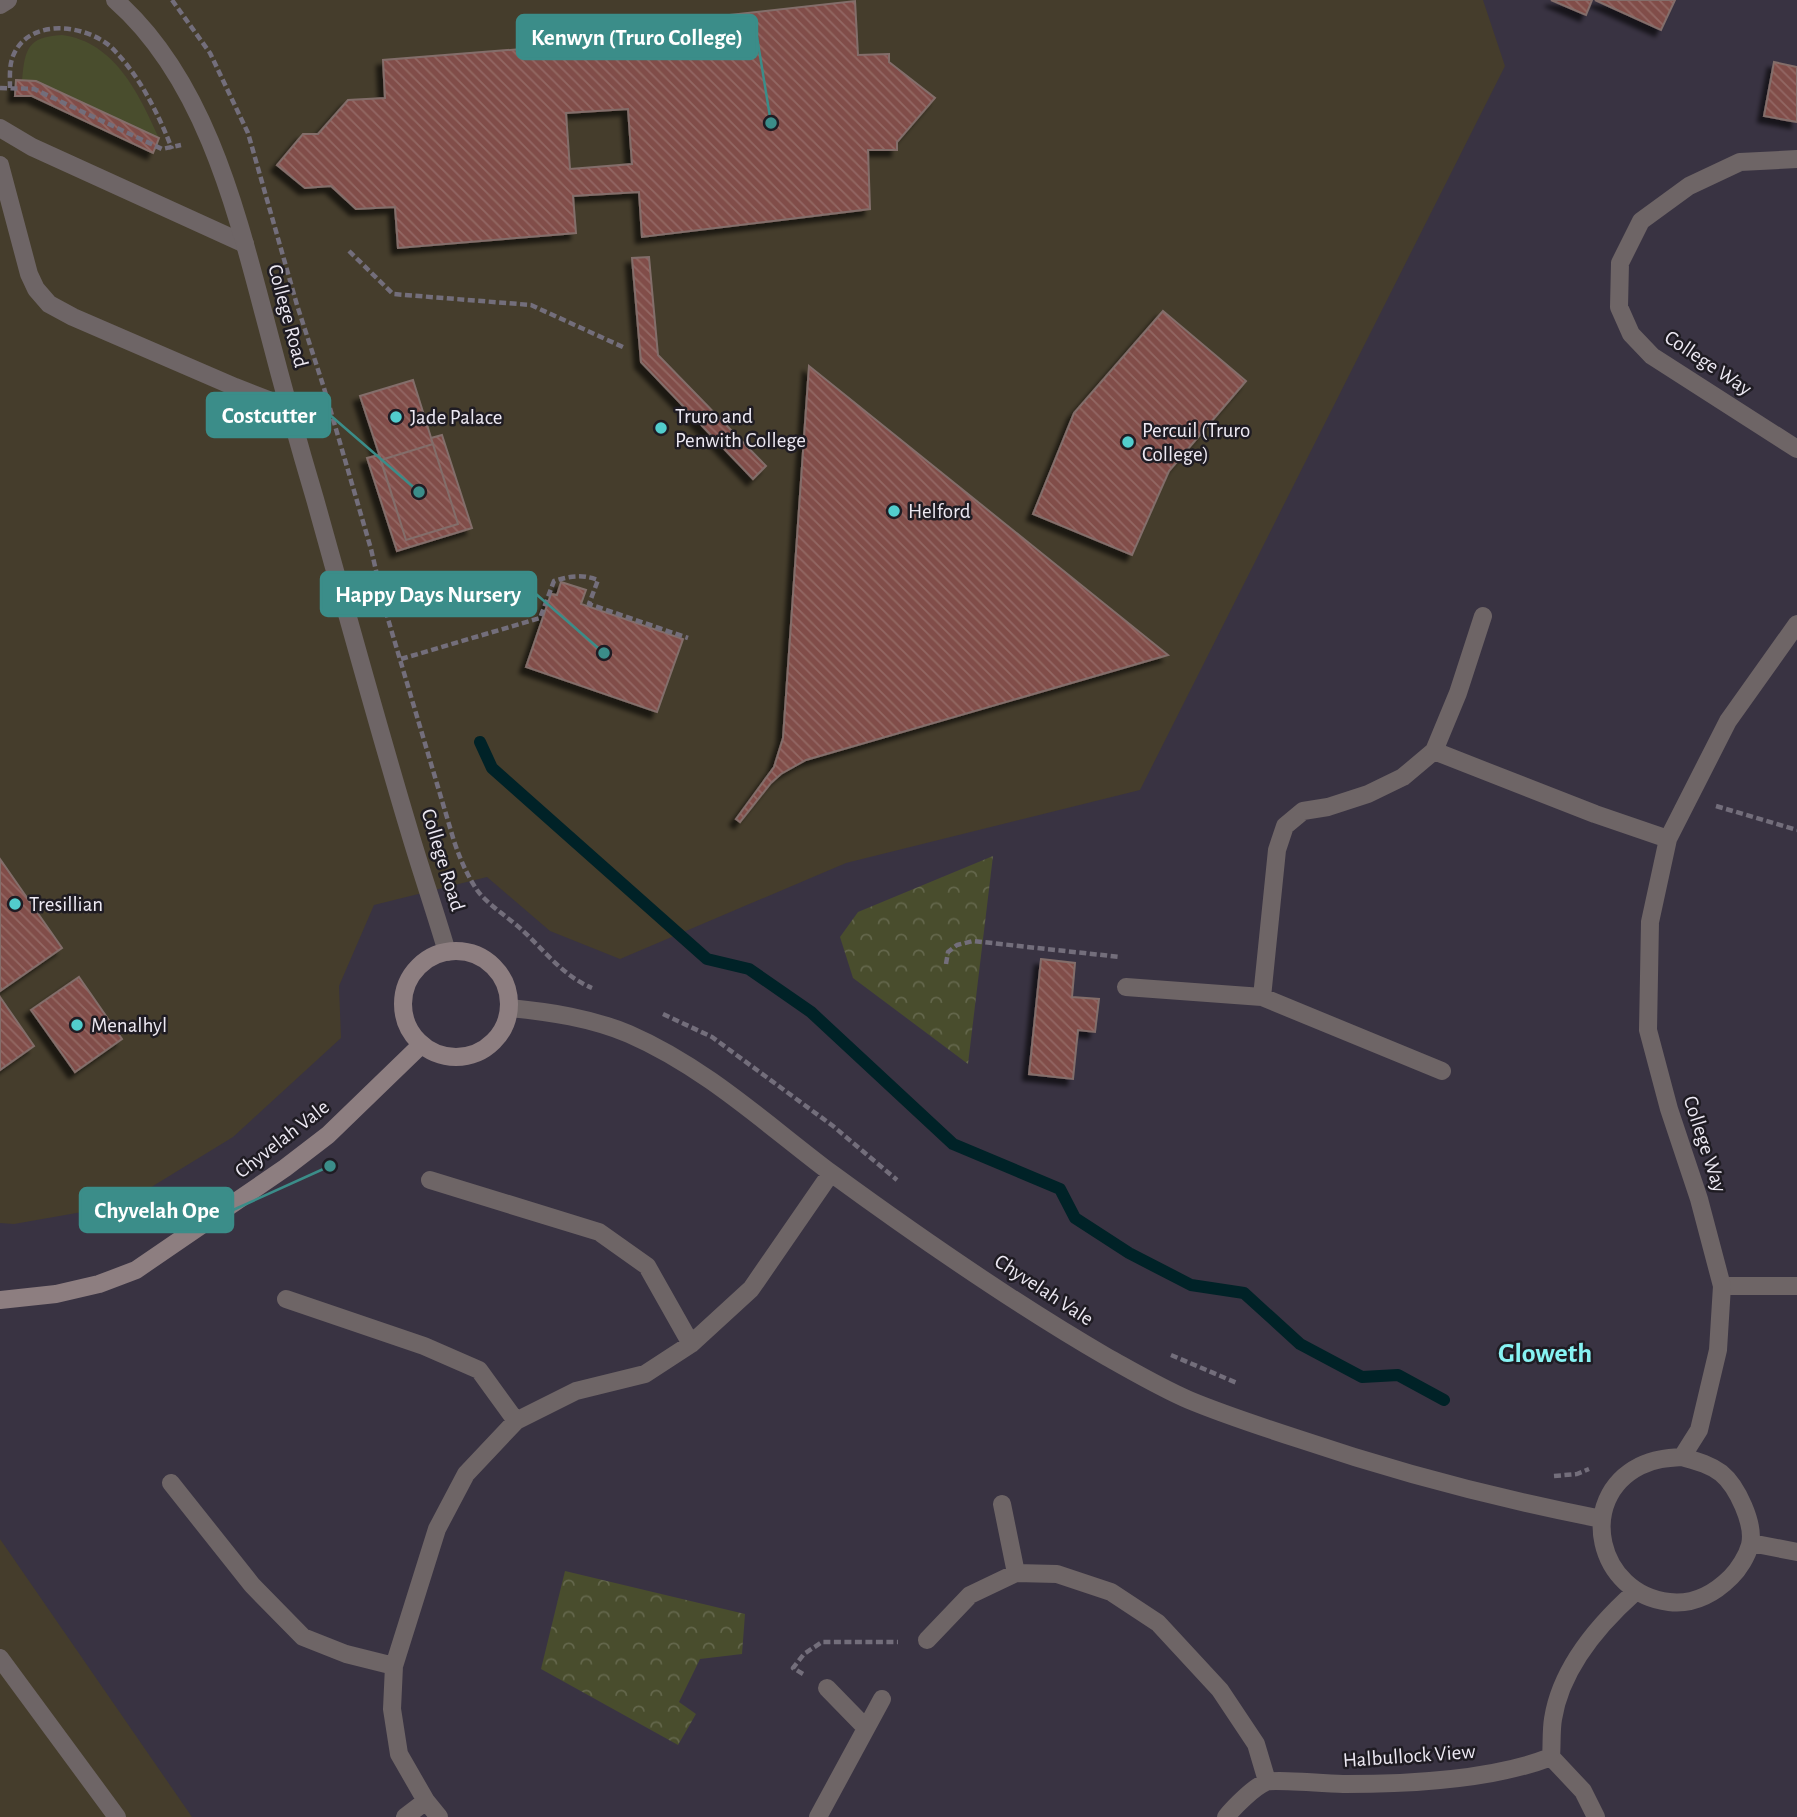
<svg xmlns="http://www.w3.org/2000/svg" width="1797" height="1817" font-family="'Alegreya Sans',sans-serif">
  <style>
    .education { fill: #453d2c }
    .grass { fill: #494d2d }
    .park { fill: url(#park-crowns) }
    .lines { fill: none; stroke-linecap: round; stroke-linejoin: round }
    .stream { stroke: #002227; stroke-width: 12 }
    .building { fill: url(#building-back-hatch); stroke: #836e6b; stroke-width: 2; fill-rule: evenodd; filter: url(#shadow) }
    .path { stroke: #736e7b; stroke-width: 4.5; stroke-dasharray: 7 3.5; stroke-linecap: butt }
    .lane { stroke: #6e6566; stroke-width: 18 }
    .street { stroke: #6e6566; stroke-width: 18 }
    .secondary { stroke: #8d7e80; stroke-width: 18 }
    .poi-dot { fill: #52cdcd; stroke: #1f1c23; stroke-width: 2.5 }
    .labels { text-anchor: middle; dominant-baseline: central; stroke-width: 5; stroke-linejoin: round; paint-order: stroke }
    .street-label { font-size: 21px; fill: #ede9f3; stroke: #1f1c23 }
    .poi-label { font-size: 21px; fill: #ede9f3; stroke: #1f1c23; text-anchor: start }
    .district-label { font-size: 28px; font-weight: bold; fill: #87f3f3; stroke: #1f1c23 }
    .leader { fill: none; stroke: #3b8d89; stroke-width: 2.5 }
    .callout-dot { fill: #3b8d89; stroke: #1f1c23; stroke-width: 2.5 }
    .callout { fill: #3b8d89; stroke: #3b8d89; stroke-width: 2.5 }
    .callout-label { font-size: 23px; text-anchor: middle; font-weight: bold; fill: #fff }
  </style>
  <defs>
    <pattern id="park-crowns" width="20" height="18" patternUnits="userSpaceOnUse" patternTransform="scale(1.75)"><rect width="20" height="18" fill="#494d2d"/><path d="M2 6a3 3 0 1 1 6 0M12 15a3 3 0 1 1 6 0" fill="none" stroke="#64674c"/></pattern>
    <pattern id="building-back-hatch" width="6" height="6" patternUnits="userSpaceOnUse" patternTransform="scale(1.75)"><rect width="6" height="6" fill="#814e49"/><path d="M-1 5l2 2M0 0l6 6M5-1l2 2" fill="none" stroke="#936864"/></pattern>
    <filter id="shadow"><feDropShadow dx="-6" dy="6" stdDeviation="2" flood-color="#0009"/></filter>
  </defs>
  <rect width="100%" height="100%" fill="#393342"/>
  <path class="education" d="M 0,0 L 1483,0 L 1505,66 L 1140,790 L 846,863 L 620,959 L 550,931 L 487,877 L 374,905 L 339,986 L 341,1038 L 233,1137 L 122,1205 L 14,1224 L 0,1223 Z
    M 0,1539 L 192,1817 L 0,1817 Z"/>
  <path class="grass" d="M 62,35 C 115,42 139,94 159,138 L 36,81 L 22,81 C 25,49 27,37 62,35 Z"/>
  <path class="park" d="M 993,856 L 968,1064 L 853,978 L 840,937 L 858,912 Z
    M 565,1571 L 745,1614 L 742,1654 L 700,1659 L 679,1702 L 696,1714 L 678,1745 L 541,1669 Z"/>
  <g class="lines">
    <path class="stream" d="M 480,742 L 492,768 L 707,959 L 749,969 L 811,1012 L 953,1144 L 1060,1189 L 1075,1218 L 1129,1253 L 1191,1285 L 1244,1293 L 1300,1344 L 1362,1377 L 1398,1375 L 1444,1400"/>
  </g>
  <path class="building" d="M 1551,0 L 1592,0 L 1586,15 Z
    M 1595,0 L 1675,0 L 1661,30 Z
    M 855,1 L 858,55 L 889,54 L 889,62 L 935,98 L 897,142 L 897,150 L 868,150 L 870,209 L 642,237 L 639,192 L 573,196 L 576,233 L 398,248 L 395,207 L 356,209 L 331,186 L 305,188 L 277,165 L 303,134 L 318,134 L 348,100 L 385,98 L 383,60 L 559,46 L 558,34 ZM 628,109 L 632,164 L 570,169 L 566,113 Z
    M 1774,62 L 1797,67 L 1797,122 L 1764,116 Z
    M 16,80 L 36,81 L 159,138 L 156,146 L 153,153 L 32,96 L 15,96 Z
    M 649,257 L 658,355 L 766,466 L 753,479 L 641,362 L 632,258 Z
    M 1163,311 L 1246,381 L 1169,471 L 1132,555 L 1033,514 L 1074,413 Z
    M 809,366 L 1168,655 L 806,760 L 781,774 L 771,783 L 740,822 L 736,819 L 774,767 L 783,738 Z
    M 413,380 L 433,444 L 381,460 L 360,396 Z
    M 442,435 L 472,528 L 397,551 L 367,458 L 379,455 L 406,540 L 458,524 L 431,438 Z
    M 433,444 L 458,524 L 406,540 L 381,460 Z
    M 561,582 L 586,590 L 581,604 L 683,639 L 657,712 L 526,667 L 551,594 L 557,595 Z
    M 0,859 L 62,948 L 0,991 Z
    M 1041,959 L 1075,963 L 1072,997 L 1099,999 L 1095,1032 L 1078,1030 L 1073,1079 L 1029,1074 Z
    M 79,977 L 122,1039 L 75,1072 L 31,1010 Z
    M 0,997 L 34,1046 L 0,1070 Z"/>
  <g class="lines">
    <path class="path" d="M 172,0 L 210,53 L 248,133 L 297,305 L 324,388 L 371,549 L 385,609 L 454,841 C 460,859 467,875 477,890 C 488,905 508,917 522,930 C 544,950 563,976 592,988
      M 0,88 L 34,89 L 162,149 L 181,145
      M 10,88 C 10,78 9,66 13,56 C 29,16 90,24 115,51 C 140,77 159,115 172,149
      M 349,251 L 393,294 L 531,305 L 625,348
      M 401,659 L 540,618 L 554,581 C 570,576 582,574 598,580 L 589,604 L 688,638
      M 1716,806 L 1797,830
      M 946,964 L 948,952 L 957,945 L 973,941 L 1120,957
      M 663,1014 L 712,1037 L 833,1126 L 897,1180
      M 1171,1355 L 1237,1383
      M 1554,1476 L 1577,1474 L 1589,1469
      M 803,1674 L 793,1668 L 804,1654 L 822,1642 L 898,1642"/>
    <path class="lane" d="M 0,128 L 32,147 L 245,244
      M 0,165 L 29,274 L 36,289 L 49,304 L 73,317 L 235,387 L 289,408
      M 1722,1286 L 1797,1286
      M 0,1658 L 117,1817"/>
    <path class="street" d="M 115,0 C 206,80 237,213 267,326 C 282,384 298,442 315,499 C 346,610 376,720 409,830 C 421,871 435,911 447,952
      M 0,5 L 8,0
      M 1797,159 L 1740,162 L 1689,186 L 1641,221 L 1620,263 L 1619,307 L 1631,334 L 1652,356 L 1797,449
      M 1483,616 L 1458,693 L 1434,751 L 1595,814 L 1668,839
      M 1434,751 L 1403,777 L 1368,794 L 1328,807 L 1303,811 L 1285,826 L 1277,850 L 1262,997 L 1442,1071
      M 1126,987 L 1262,997
      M 510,1008 C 550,1012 591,1018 629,1034 C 705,1067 766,1124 831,1173 C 920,1238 1012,1302 1107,1357 C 1134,1372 1161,1388 1189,1400 C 1225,1415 1262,1427 1299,1439 C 1399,1473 1499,1499 1602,1519
      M 430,1180 L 599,1232 L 647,1266 L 691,1344
      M 286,1299 L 424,1346 L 479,1370 L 516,1421
      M 1682,1457 L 1699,1430 L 1718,1350 L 1722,1286 L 1699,1199 L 1669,1109 L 1648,1030 L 1650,922 L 1668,839 L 1728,721 L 1797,624
      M 1682,1457 C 1696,1461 1709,1464 1721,1473 C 1737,1486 1755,1524 1750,1545 C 1747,1556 1739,1569 1731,1577 C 1714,1594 1694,1605 1669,1602 C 1598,1594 1575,1499 1640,1466 C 1654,1459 1667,1458 1682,1457 Z
      M 171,1483 L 252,1585 L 303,1637 L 346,1654 L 394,1666
      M 1002,1504 L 1016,1573
      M 1751,1543 L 1797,1552
      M 927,1640 L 970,1595 L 1016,1573 L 1057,1574 L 1111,1592 L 1158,1623 L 1220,1690 L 1256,1744 L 1267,1781
      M 827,1688 L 865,1727
      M 405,1817 L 426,1801
      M 439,1817 L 426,1801 L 399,1754 L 392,1709 L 394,1666 L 437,1529 L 466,1474 L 516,1421 L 576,1391 L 645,1374 L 691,1344 L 751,1289 L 831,1173
      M 818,1817 L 882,1699
      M 1226,1817 C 1234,1807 1254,1787 1266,1782 C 1273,1779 1333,1784 1346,1784 C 1409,1784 1492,1780 1551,1757
      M 1596,1817 L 1583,1791 L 1551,1757 C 1552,1745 1551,1731 1553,1719 C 1561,1668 1598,1625 1635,1592"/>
    <path class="secondary" d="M403 1004a53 53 0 1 1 106 0a53 53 0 1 1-106 0Z
      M 0,1300 L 56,1294 L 99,1284 L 136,1270 L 285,1168 L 328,1135 L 421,1045"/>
  </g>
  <g class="poi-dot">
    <circle cx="396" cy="417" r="7"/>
    <circle cx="661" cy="428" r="7"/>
    <circle cx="1128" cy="442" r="7"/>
    <circle cx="894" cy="511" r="7"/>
    <circle cx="15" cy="904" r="7"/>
    <circle cx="77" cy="1025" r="7"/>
  </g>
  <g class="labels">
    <g class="street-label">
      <text transform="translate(288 316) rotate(75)">College Road</text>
      <text transform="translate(1708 363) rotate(34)">College Way</text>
      <text transform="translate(443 860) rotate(73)">College Road</text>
      <text transform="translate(282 1139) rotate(-38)">Chyvelah Vale</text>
      <text transform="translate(1705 1144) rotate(72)">College Way</text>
      <text transform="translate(1044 1290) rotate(33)">Chyvelah Vale</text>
      <text transform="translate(1409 1756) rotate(-4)">Halbullock View</text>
    </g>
    <g class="poi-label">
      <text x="675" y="416">Truro and<tspan x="675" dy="24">Penwith College</tspan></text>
      <text x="410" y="417">Jade Palace</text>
      <text x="1142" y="430">Percuil (Truro<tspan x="1142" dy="24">College)</tspan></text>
      <text x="908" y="511">Helford</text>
      <text x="29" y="904">Tresillian</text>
      <text x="91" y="1025">Menalhyl</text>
    </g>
    <g class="district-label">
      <text x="1545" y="1354">Gloweth</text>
    </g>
  </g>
  <path class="leader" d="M771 123L757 37M419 492L330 415M604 653L536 594M330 1166L233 1210"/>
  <g class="callout-dot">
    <circle cx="771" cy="123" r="7"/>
    <circle cx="419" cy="492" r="7"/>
    <circle cx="604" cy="653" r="7"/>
    <circle cx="330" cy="1166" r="7"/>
  </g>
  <g class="callout">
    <rect x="517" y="15" width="240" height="44" rx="7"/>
    <rect x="207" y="393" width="123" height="44" rx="7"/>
    <rect x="321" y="572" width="215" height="44" rx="7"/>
    <rect x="80" y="1188" width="153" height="44" rx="7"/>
  </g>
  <g class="callout-label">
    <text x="637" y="45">Kenwyn (Truro College)</text>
    <text x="269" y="423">Costcutter</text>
    <text x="428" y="602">Happy Days Nursery</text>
    <text x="157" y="1218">Chyvelah Ope</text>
  </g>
</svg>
